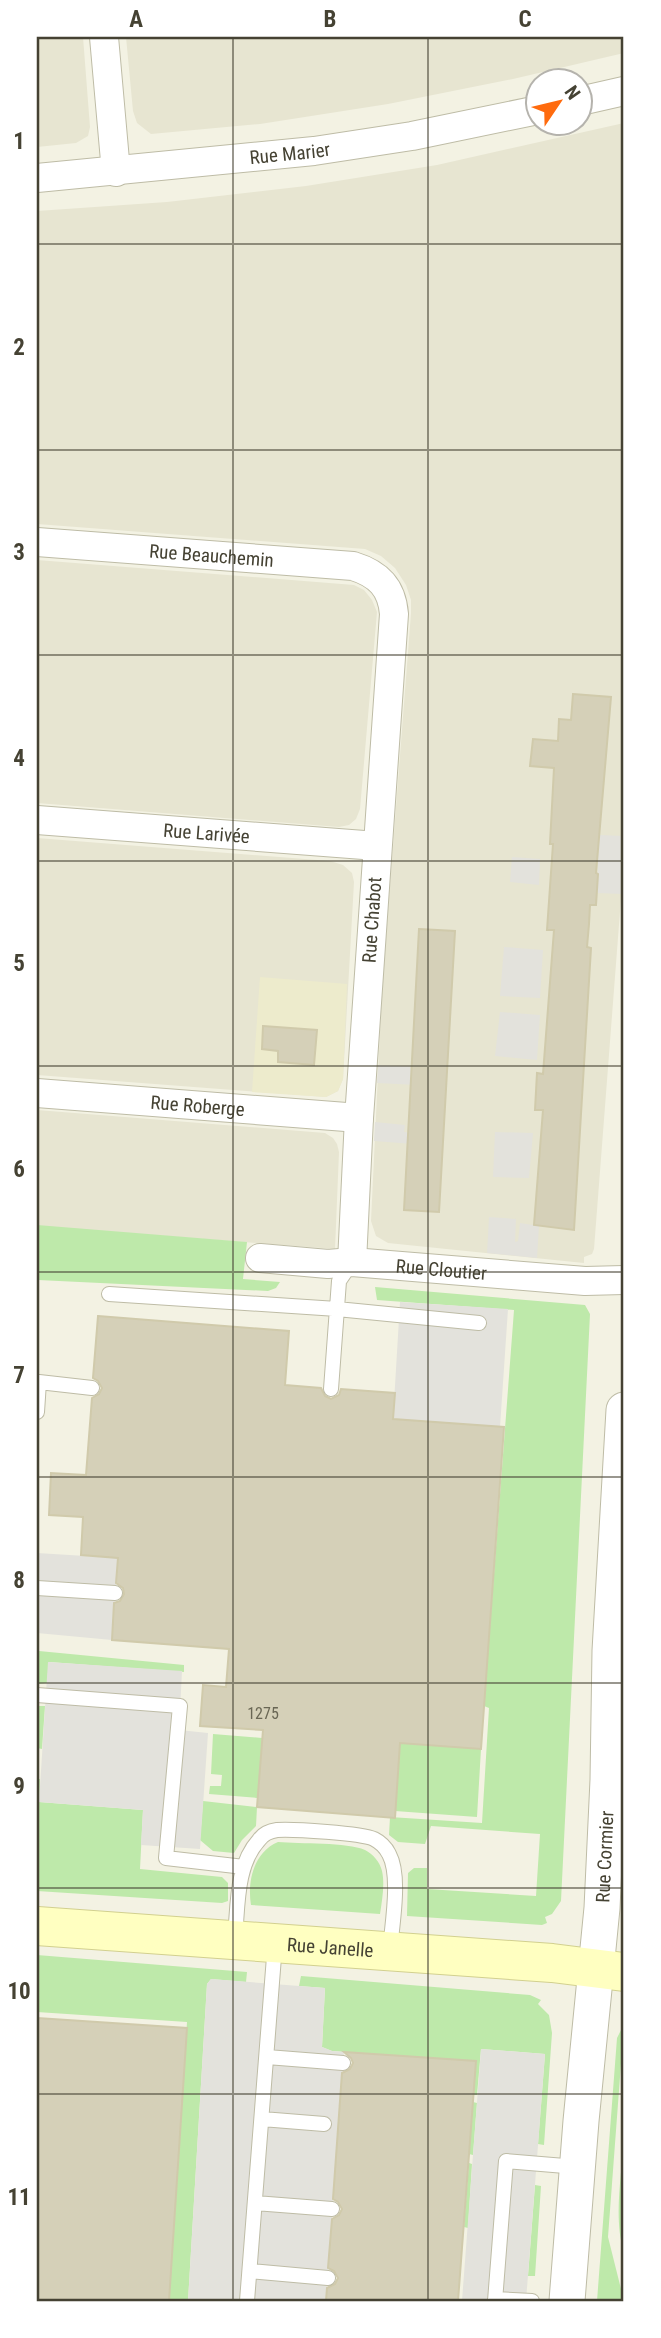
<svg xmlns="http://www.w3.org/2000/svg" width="661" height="2338" font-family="'Roboto Condensed',sans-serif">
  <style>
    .residential { fill: #e7e5d1 }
    .education { fill: #edebcc }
    .green { fill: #bee9aa }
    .parking { fill: #e3e2dc }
    .building { fill: #d5d0b8; stroke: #d0caab; stroke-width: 2 }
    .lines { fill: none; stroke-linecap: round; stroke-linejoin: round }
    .service-casing { stroke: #bebca6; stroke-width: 16 }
    .minor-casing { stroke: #bebca6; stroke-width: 30 }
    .tertiary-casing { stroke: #bebca6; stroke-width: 37 }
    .secondary-casing { stroke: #d2d08f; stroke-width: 40 }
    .service { stroke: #fff; stroke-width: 14 }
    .minor { stroke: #fff; stroke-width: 28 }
    .tertiary { stroke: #fff; stroke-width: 35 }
    .secondary { stroke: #ffffc1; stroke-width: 38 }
    .grid { fill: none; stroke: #454233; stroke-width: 2; stroke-opacity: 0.55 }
    .labels { text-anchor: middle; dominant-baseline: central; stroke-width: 7; stroke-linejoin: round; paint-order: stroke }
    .number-label { font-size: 16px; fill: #696654 }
    .street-label { font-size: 19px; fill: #454233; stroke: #fff }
    .neatline { fill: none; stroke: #454233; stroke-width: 2.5 }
    .grid-label { font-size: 23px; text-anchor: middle; font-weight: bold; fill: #454233 }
  </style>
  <rect width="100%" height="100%" fill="#f3f2e3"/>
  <path class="residential" d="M 37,37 L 83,37 L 90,127 L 88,136 L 76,143 L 37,147 Z
    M 126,37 L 624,37 L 624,53 L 513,79 L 388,104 L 260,124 L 151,134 L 137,123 L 133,111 Z
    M 624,123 L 624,860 L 594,1249 L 592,1254 L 584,1257 L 584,1263 L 388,1243 L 376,1236 L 371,1221 L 382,989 L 411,613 L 411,600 L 406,585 L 395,568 L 381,556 L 365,549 L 37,524 L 37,211 L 167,202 L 306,186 L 437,165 Z
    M 37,560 L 354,585 L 364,590 L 372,600 L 377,612 L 360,809 L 356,819 L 349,825 L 339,827 L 37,803 Z
    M 37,838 L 330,861 L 343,865 L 352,873 L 354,882 L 343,1079 L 338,1091 L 326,1097 L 37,1075 Z
    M 37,1110 L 325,1133 L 333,1138 L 337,1144 L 339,1152 L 335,1249 L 37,1226 Z"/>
  <path class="education" d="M 260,977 L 347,984 L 343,1079 L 338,1091 L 326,1097 L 252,1092 Z"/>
  <path class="green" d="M 37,1225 L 247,1242 L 243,1279 L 280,1282 L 276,1288 L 268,1291 L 38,1280 L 37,1283 Z
    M 375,1287 L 585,1305 L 590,1314 L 561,1901 L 552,1914 L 545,1917 L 547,1923 L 542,1925 L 407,1916 L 408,1873 L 414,1868 L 427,1868 L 427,1889 L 536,1896 L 540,1834 L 431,1826 L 425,1844 L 398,1842 L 389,1835 L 390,1817 L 482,1823 L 489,1708 L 484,1706 L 514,1310 L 377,1300 Z
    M 39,1651 L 184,1665 L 184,1672 L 49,1662 L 47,1683 L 37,1684 Z
    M 37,1706 L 45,1706 L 42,1749 L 37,1748 Z
    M 213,1734 L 262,1738 L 258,1798 L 209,1794 L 210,1786 L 221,1786 L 222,1775 L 211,1774 Z
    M 400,1743 L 481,1749 L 477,1817 L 395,1811 Z
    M 37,1779 L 40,1779 L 39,1802 L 143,1810 L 140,1869 L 222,1877 L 228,1883 L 228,1901 L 222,1903 L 37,1891 Z
    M 203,1801 L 257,1807 L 256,1826 L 242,1840 L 234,1853 L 213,1851 L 200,1840 Z
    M 278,1842 C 300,1844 347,1842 365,1850 C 373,1854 380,1862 382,1871 C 385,1884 382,1901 380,1914 L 251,1905 C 247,1881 254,1852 278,1842 Z
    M 37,1955 L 247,1972 L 246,1982 L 211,1979 L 207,1984 L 188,2301 L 169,2301 L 187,2022 L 37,2012 Z
    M 301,1976 L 530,1995 L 541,2000 L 538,2004 L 549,2015 L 552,2033 L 544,2145 L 538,2144 L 545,2054 L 481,2049 L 477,2095 L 473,2095 L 475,2061 L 332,2051 L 322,2047 L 325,1988 L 299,1986 Z
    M 621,2030 L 623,2037 L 608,2237 L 624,2301 L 597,2301 L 617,2038 Z
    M 473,2102 L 477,2103 L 473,2155 L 469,2154 Z
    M 624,2137 L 624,2253 C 613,2217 622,2175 624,2137 Z
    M 469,2163 L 472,2164 L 468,2228 L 464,2227 Z
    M 535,2185 L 541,2186 L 535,2276 L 528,2276 Z"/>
  <path class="parking" d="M 599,835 L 624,836 L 622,894 L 597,893 Z
    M 512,857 L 540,859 L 539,885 L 510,882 Z
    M 504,947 L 543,950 L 540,998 L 500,996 Z
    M 500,1012 L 540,1015 L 537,1060 L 495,1056 Z
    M 378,1065 L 418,1067 L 417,1085 L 377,1083 Z
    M 375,1122 L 405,1125 L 404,1132 L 414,1133 L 413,1144 L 374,1141 Z
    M 495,1132 L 533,1133 L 529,1178 L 493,1177 Z
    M 489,1217 L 516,1219 L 515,1242 L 518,1241 L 520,1223 L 539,1226 L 537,1258 L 487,1253 Z
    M 400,1302 L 508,1309 L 500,1427 L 393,1419 Z
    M 37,1553 L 118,1558 L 112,1640 L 37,1633 Z
    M 48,1662 L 182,1671 L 179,1730 L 208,1733 L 200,1849 L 141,1845 L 143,1810 L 39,1802 Z
    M 211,1979 L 325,1988 L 322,2047 L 332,2051 L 344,2052 L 326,2301 L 188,2301 L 207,1984 Z
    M 481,2049 L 545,2054 L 526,2301 L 462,2301 Z"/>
  <path class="building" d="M 573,694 L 611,697 L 596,873 L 598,874 L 596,905 L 590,905 L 589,924 L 587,947 L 591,948 L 574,1230 L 534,1225 L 543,1110 L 535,1110 L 537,1073 L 543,1074 L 554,930 L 547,930 L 553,844 L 550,844 L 554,768 L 530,766 L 533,739 L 558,741 L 559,719 L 571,720 Z
    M 419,929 L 455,931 L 439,1212 L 404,1210 Z
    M 263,1026 L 317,1030 L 314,1065 L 278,1062 L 278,1051 L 262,1049 Z
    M 98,1316 L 289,1331 L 285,1385 L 321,1388 L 325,1396 L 331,1399 L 339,1395 L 341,1389 L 395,1393 L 393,1419 L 504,1427 L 481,1749 L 400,1743 L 395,1818 L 257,1807 L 263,1730 L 200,1726 L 203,1685 L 226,1687 L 229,1649 L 112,1640 L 114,1603 L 120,1601 L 124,1594 L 123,1588 L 116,1583 L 118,1558 L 81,1555 L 83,1517 L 49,1515 L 51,1473 L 86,1475 L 92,1398 L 99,1394 L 102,1388 L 98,1381 L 93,1378 Z
    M 37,2018 L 187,2028 L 169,2301 L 37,2301 Z
    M 344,2052 L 476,2061 L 458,2301 L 326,2301 L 327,2288 L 335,2284 L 338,2278 L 334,2271 L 328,2268 L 332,2219 L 339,2215 L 342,2209 L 338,2202 L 333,2199 L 342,2073 L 350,2069 L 353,2063 L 351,2058 Z"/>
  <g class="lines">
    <g class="service-casing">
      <path id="service" d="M 109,1294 L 337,1309 L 479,1323
        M 331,1389 L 339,1281 L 352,1262
        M 37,1412 L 39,1382 L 92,1388
        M 37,1588 L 115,1593
        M 37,1695 L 180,1706 L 166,1858 L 244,1867
        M 235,1937 C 238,1905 236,1865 259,1840 C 263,1834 270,1831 277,1830 C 293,1829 361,1833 374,1839 C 380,1842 386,1848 389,1854 C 401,1876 392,1924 390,1950
        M 267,2057 L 343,2063
        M 262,2119 L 324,2124
        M 255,2203 L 332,2209
        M 250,2271 L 328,2278
        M 495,2299 L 532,2301
        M 247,2301 L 275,1944
        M 495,2301 L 506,2161 L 577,2167"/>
    </g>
    <g class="minor-casing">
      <g id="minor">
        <path d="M 104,37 L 116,172"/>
        <path d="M 580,101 L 624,91"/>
        <path id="s1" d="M 37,178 L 314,151 L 412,136 L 538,110"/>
        <path id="s2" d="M 37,542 L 353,566 C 379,574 392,588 394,614 L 359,1118 L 352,1262"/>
        <path id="s3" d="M 37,820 L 377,846"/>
        <path id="s4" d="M 37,1093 L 359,1118"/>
        <path id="s5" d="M 260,1258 L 328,1264 L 352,1262 L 585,1281 L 624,1280"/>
      </g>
    </g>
    <g class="tertiary-casing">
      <g id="tertiary">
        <path id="s6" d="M 567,2301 L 581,2121 L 602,1908 L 608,1780 L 610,1651 L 624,1410"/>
      </g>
    </g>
    <g class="secondary-casing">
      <g id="secondary">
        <path id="s7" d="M 37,1926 L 552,1963 L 624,1972"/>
      </g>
    </g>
    <use href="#service" class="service"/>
    <use href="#minor" class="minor"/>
    <use href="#tertiary" class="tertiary"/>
    <use href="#secondary" class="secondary"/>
  </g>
  <path class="grid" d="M 233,37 L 233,2301M 428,37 L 428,2301M 37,244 L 624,244M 37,450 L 624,450M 37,655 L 624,655M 37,861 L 624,861M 37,1066 L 624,1066M 37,1272 L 624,1272M 37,1477 L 624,1477M 37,1683 L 624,1683M 37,1888 L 624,1888M 37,2094 L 624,2094"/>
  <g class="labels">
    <g class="number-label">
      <text x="263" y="1713">1275</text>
    </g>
    <g class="street-label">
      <text stroke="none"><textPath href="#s1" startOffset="254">Rue Marier</textPath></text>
      <text stroke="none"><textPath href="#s2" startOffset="175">Rue Beauchemin</textPath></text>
      <text stroke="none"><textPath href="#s3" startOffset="170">Rue Larivée</textPath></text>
      <text transform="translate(372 920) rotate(-86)">Rue Chabot</text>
      <text stroke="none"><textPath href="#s4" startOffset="161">Rue Roberge</textPath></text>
      <text stroke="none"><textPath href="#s5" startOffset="182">Rue Cloutier</textPath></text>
      <text stroke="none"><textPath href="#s6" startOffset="446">Rue Cormier</textPath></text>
      <text stroke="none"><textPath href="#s7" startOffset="294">Rue Janelle</textPath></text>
    </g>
  </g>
  <rect width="661" height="2338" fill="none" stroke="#ffffff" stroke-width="77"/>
  <g transform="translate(559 102) rotate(55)"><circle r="33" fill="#ffffff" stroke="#b5b3ad" stroke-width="2"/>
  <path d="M0-5L12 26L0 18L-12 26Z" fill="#ff6b0e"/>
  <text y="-10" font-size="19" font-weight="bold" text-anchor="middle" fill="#454233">N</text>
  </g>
  <rect x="38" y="38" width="584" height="2262" class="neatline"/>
  <g class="grid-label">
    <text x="136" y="27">A</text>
    <text x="330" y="27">B</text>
    <text x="525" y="27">C</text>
    <text x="19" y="149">1</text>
    <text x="19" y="355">2</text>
    <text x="19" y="560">3</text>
    <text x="19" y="766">4</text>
    <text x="19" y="971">5</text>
    <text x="19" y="1177">6</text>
    <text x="19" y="1383">7</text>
    <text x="19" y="1588">8</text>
    <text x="19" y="1794">9</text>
    <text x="19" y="1999">10</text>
    <text x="19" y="2205">11</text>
  </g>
</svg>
